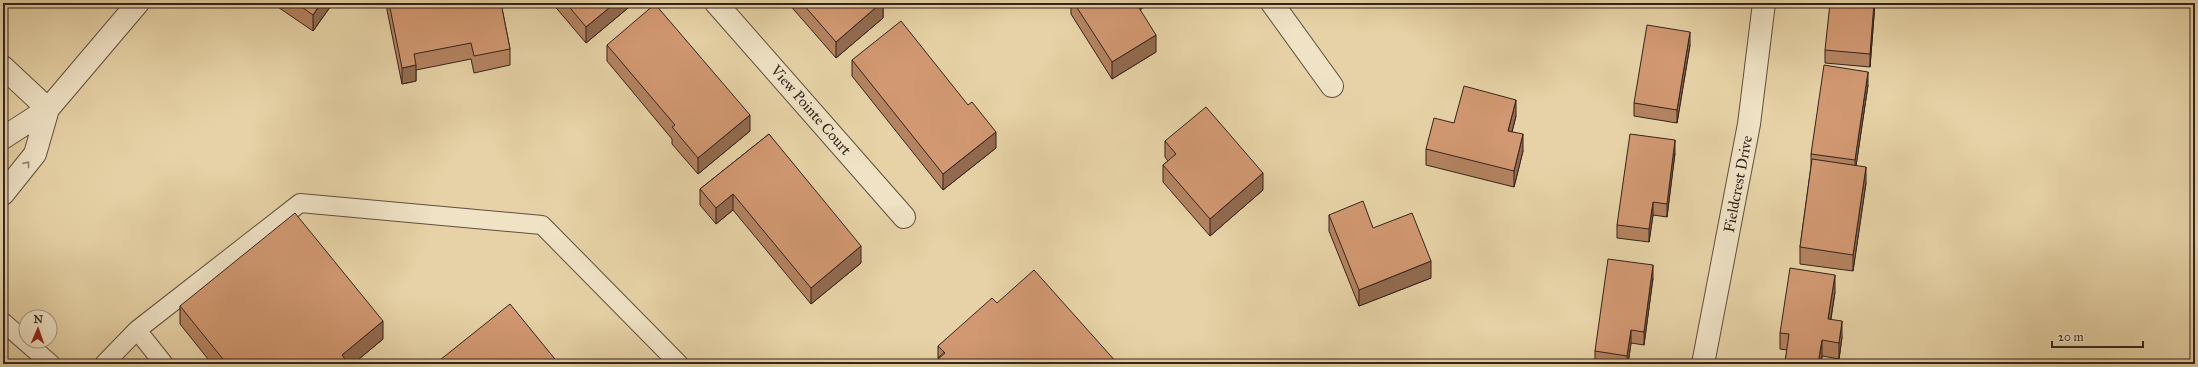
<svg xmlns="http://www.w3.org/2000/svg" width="2198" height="367" font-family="'IM FELL Great Primer',serif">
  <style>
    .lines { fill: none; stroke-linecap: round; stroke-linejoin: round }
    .lane-casing { stroke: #604f3e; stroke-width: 20 }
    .street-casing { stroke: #604f3e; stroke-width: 24 }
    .lane { stroke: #efe2c5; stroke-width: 18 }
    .street { stroke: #efe2c5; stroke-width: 22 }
    .wall { fill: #b48361; stroke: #34231c }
    .shaded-wall { fill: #926a4f; stroke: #34231c }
    .building { fill: #d19871; stroke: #34231c }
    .oneway { stroke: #928270 }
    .labels { text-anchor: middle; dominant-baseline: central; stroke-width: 3; stroke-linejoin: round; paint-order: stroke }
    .street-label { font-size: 15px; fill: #34231c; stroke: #efe2c5 }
  </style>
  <rect width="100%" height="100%" fill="#e6d2a6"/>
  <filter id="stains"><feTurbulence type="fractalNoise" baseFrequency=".005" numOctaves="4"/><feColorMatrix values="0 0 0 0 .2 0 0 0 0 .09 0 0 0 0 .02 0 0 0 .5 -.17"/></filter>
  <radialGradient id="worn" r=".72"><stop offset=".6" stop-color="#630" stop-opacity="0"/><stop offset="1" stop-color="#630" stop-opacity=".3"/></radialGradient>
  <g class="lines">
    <g class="lane-casing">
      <path id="lane" d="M 3,322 L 51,364
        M 137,330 L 300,203 L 542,225 L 679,364
        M 104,364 L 137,330 L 164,364"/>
    </g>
    <g class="street-casing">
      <path id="street" d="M 716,3 L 904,217
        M 1272,3 L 1332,86
        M 3,67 L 48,109
        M 3,138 L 48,109 L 138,3
        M 3,194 L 35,154 L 48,109
        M 1703,364 L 1749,124 L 1764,3"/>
    </g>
    <use href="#lane" class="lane"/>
    <use href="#street" class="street"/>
  </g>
  <path class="wall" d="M 272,3 L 333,3 L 313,31 Z
    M 387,3 L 501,3 L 510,49 L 510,65 L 474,73 L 471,59 L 416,70 L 416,81 L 402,84 L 387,10 Z
    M 552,3 L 634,3 L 586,43 Z
    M 788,3 L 883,3 L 883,18 L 836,58 Z
    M 1071,3 L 1150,3 L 1140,10 L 1156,52 L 1112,79 L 1071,14 Z
    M 1875,3 L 1870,67 L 1825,63 L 1825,50 Z
    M 607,45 L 750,131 L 698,174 L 672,144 L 672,139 L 607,61 Z
    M 1690,45 L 1677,123 L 1634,116 L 1634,103 Z
    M 852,60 L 996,148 L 943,190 L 852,76 Z
    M 1868,85 L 1856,166 L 1866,183 L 1853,271 L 1800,264 L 1800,247 L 1811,166 L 1811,154 Z
    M 1516,116 L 1512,132 L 1523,151 L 1514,187 L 1426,165 L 1426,149 L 1454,123 Z
    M 769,134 L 861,263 L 811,304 L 733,210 L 716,224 L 700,205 L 700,189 Z
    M 1165,141 L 1263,190 L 1210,236 L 1163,182 L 1163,165 L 1168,161 L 1165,157 Z
    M 1675,153 L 1667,217 L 1653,215 L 1649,242 L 1617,238 L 1617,225 Z
    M 1329,215 L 1373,228 L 1431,278 L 1359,306 L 1329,231 Z
    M 1653,278 L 1644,345 L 1631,343 L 1628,364 L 1595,364 L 1595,351 Z
    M 1835,292 L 1831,319 L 1842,337 L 1839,359 L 1822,356 L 1821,364 L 1785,364 L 1787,350 L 1780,349 L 1780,333 Z
    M 997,303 L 938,358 L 938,346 Z
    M 180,306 L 383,339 L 353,364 L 212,364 L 180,324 Z"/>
  <path class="shaded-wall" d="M 321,3 L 333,3 L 313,31 L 313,15 Z
    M 615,3 L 634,3 L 586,43 L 586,27 Z
    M 881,3 L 883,3 L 883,18 L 836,58 L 836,42 Z
    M 1132,3 L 1150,3 L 1132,14 Z
    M 1406,3 L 1411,3 L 1406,6 Z
    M 1874,3 L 1875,3 L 1870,67 L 1870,54 Z
    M 1690,32 L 1690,45 L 1677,123 L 1677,110 Z
    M 1156,35 L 1156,52 L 1112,79 L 1112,62 Z
    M 416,65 L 416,81 L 402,84 L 402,68 Z
    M 1868,72 L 1868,85 L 1855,173 L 1855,160 Z
    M 1516,100 L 1516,116 L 1508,147 L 1508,131 Z
    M 750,115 L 750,131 L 698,174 L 698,158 Z
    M 996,132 L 996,148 L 943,190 L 943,174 Z
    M 1523,134 L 1523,151 L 1514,187 L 1514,171 Z
    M 1675,140 L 1675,153 L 1667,217 L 1667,204 Z
    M 1866,167 L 1866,183 L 1853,271 L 1853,255 Z
    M 1263,173 L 1263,190 L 1210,236 L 1210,219 Z
    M 733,194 L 733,210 L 716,224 L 716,208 Z
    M 1653,202 L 1653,215 L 1649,242 L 1649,229 Z
    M 861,246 L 861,263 L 811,304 L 811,288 Z
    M 1431,261 L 1431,278 L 1359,306 L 1359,290 Z
    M 1653,265 L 1653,278 L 1644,345 L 1644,332 Z
    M 1835,275 L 1835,292 L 1828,335 L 1828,319 Z
    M 383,321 L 383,339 L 353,364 L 342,364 L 342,355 Z
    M 1842,321 L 1842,337 L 1839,359 L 1839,343 Z
    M 1631,330 L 1631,343 L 1628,364 L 1627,364 L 1627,356 Z
    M 1822,340 L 1822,356 L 1821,364 L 1818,364 Z"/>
  <path class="building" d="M 296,3 L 321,3 L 313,15 Z
    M 389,3 L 501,3 L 510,49 L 474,56 L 471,43 L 414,54 L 416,65 L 402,68 Z
    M 566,3 L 615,3 L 586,27 Z
    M 802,3 L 881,3 L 836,42 Z
    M 1074,3 L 1136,3 L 1156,35 L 1112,62 Z
    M 1830,3 L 1874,3 L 1870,54 L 1825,50 Z
    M 655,4 L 750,115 L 698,158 L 672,127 L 675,125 L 607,45 Z
    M 901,21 L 968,105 L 972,102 L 996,132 L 943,174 L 852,60 Z
    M 1647,25 L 1690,32 L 1677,110 L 1634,103 Z
    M 1824,65 L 1868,72 L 1855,160 L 1811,154 Z
    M 1464,86 L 1516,100 L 1508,131 L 1523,134 L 1514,171 L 1426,149 L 1434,118 L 1454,123 Z
    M 1206,107 L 1263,173 L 1210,219 L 1163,165 L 1176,154 L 1165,141 Z
    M 769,134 L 861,246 L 811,288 L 733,194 L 716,208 L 700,189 Z
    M 1630,134 L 1675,140 L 1667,204 L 1653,202 L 1649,229 L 1617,225 Z
    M 1812,159 L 1866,167 L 1853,255 L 1800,247 Z
    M 1363,201 L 1373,228 L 1412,213 L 1431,261 L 1359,290 L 1329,215 Z
    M 295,213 L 383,321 L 342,355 L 349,364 L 227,364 L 180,306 Z
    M 1608,259 L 1653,265 L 1644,332 L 1631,330 L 1627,356 L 1595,351 Z
    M 1790,268 L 1835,275 L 1828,319 L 1842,321 L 1839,343 L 1822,340 L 1818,364 L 1799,364 L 1785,362 L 1789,334 L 1780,333 Z
    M 1034,270 L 1118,364 L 932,364 L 945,353 L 938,346 L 992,298 L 997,303 Z
    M 510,304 L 559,364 L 435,364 Z"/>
  <defs><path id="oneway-chevron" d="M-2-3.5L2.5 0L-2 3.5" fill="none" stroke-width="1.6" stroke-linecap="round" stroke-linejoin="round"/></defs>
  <use class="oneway" href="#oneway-chevron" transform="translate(27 164) rotate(-51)"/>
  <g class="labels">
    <g class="street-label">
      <text transform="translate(811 110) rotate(49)">View Pointe Court</text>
      <text transform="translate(1738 184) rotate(-79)">Fieldcrest Drive</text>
    </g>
  </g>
  <rect width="2198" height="367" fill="none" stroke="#e6d2a6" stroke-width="16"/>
  <rect x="4" y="4" width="2190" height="359" fill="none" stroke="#34231c" stroke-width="2"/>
  <rect x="8" y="8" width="2182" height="351" fill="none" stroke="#34231c"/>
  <g transform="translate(38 329) rotate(2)"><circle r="19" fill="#efe2c5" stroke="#a49681"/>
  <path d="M0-3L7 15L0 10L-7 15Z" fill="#8f2418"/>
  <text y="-6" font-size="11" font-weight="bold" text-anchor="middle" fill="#34231c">N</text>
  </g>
  <path d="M2052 341v6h91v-6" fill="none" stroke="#34231c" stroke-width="2"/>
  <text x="2058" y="341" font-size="12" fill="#34231c" stroke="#efe2c5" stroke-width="3" paint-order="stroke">20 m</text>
  <rect width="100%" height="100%" filter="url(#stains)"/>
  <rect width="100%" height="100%" fill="url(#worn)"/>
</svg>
